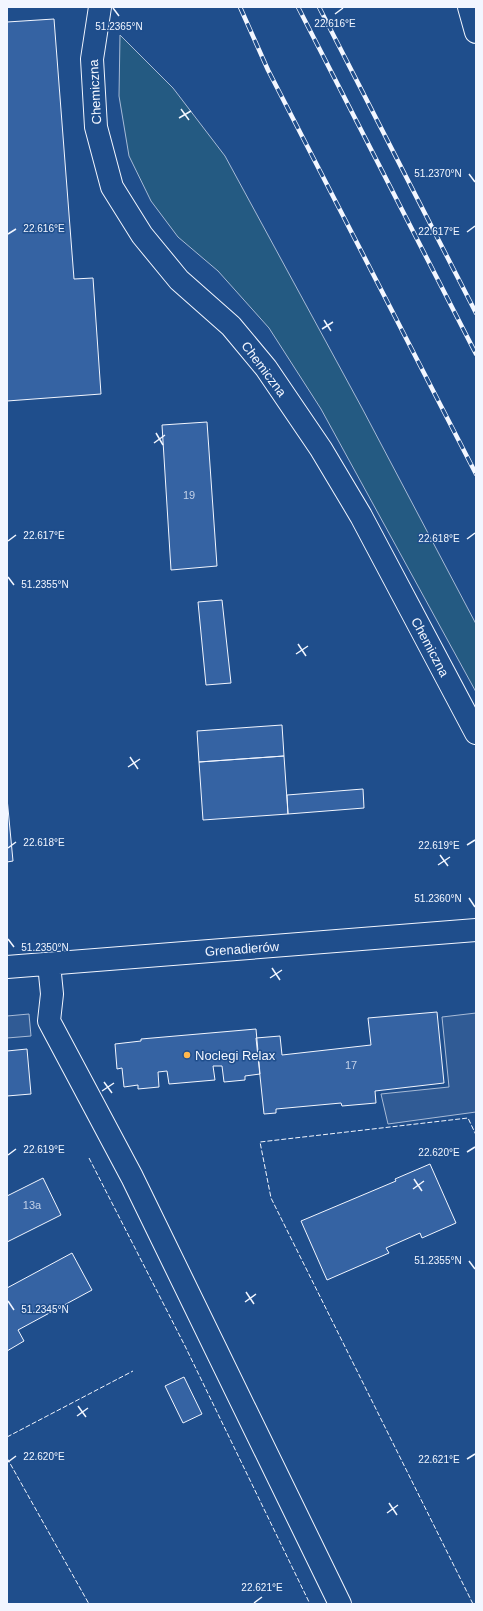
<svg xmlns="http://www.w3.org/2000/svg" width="483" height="1611" font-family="Helvetica,sans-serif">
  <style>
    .green { fill: #245a82; stroke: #a8bbd7 }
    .parking { fill: #305b95; stroke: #a8bbd7 }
    .building { fill: #3563a3; stroke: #f2f6ff }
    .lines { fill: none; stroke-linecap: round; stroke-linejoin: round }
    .minor-casing { stroke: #f2f6ff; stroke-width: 24 }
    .minor { stroke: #1f4e8c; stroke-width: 22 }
    .rail-casing { stroke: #f2f6ff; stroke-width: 4.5 }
    .rail { stroke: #1f4e8c; stroke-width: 3; stroke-dasharray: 9; stroke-linecap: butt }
    .fence { stroke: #f2f6ff; stroke-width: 1; stroke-dasharray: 5 2; stroke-linecap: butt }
    .ticks { fill: none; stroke: #f2f6ff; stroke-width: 1.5 }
    .poi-dot { fill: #ffb74d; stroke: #1f4e8c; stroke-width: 1.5 }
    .labels { text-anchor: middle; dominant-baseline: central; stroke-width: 3; stroke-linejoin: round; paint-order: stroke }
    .number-label { font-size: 11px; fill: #c3d1e8 }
    .street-label { font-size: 13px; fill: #f2f6ff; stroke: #1f4e8c }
    .poi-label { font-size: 13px; fill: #f2f6ff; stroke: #1f4e8c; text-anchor: start }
    .ticks-label { font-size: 10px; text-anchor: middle; fill: #f2f6ff; stroke: #1f4e8c; stroke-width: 3; stroke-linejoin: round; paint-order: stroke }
  </style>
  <rect width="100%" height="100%" fill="#1f4e8c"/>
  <path class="green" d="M 120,35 L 173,88 L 225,156 L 362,408 L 476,624 L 476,692 L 321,409 L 269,328 L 218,271 L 178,237 L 151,201 L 129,156 L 119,96 Z"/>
  <path class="parking" d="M 476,1013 L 476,1112 L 388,1124 L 381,1094 L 449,1087 L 442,1017 Z
    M 29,1014 L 31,1036 L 7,1038 L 7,1016 Z"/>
  <path class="building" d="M 54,19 L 74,279 L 93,278 L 101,394 L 7,401 L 7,22 Z
    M 207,422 L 217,566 L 171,570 L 162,425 Z
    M 222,600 L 231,683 L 206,685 L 198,602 Z
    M 282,725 L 284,756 L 199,762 L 197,731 Z
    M 284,756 L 288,814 L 203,820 L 199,762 Z
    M 363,789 L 364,808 L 288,814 L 287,795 Z
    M 7,798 L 13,861 L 7,862 Z
    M 437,1012 L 444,1083 L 375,1091 L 376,1103 L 342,1106 L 341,1103 L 276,1109 L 276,1113 L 264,1114 L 256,1038 L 280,1036 L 282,1055 L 371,1045 L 368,1018 Z
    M 256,1029 L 260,1074 L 245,1076 L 245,1080 L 224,1082 L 222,1066 L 213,1066 L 215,1080 L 169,1084 L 167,1071 L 158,1072 L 159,1087 L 138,1089 L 138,1085 L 124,1087 L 122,1068 L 117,1069 L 115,1044 L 141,1041 L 141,1039 Z
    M 27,1049 L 31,1094 L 7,1096 L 7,1051 Z
    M 430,1164 L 456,1223 L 422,1238 L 420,1233 L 386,1248 L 389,1253 L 327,1280 L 301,1221 L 396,1181 L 395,1179 Z
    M 43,1178 L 61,1215 L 7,1242 L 7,1196 Z
    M 72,1253 L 92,1290 L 18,1330 L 24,1341 L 7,1351 L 7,1288 Z
    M 184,1377 L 202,1414 L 183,1423 L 165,1386 Z"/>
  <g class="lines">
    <g class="minor-casing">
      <path id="minor" d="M 100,7 L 92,59 L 96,127 L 112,187 L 142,235 L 179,280 L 231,326 L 266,368 L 321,449 L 361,516 L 476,733
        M 469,7 L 476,32
        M 49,964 L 52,994 L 49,1021 L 132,1177 L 340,1604
        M 7,967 L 476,930"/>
    </g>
    <use href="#minor" class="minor"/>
    <g class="rail-casing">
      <path id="rail" d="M 240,7 L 268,70 L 476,474
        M 298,7 L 476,354
        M 319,7 L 476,313"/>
    </g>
    <use href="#rail" class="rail"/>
    <path class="fence" d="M 89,1158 L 185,1346 L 310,1604
      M 7,1437 L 133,1371
      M 7,1458 L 89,1604
      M 473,1604 L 271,1198 L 260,1142 L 468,1118 L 476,1135"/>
  </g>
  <path class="ticks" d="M 113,8 L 119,16M 335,14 L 343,8M 181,109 L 189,120M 179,118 L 191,111M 469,174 L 475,182M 467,232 L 475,226M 8,234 L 16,229M 324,320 L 331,331M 322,329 L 333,322M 156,433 L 163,445M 154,443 L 165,435M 467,539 L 475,533M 8,541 L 16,535M 8,577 L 14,585M 298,644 L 306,656M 296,654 L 308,646M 130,757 L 138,769M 128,767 L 140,759M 467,845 L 475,840M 8,848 L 16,842M 440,855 L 448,866M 438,865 L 450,857M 469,898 L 475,907M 8,939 L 14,947M 272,968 L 280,980M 270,978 L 282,970M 104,1082 L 112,1093M 102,1091 L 114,1083M 467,1152 L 475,1147M 8,1155 L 16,1149M 414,1179 L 422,1191M 413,1189 L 424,1181M 469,1261 L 475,1269M 246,1292 L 254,1304M 8,1301 L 14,1310M 245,1302 L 256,1294M 78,1406 L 86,1417M 77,1416 L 88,1408M 467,1459 L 475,1454M 8,1462 L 16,1456M 389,1503 L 397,1515M 387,1513 L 398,1505M 254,1603 L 262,1597"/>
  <circle class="poi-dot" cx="187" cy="1055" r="4"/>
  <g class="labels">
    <g class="number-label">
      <text x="189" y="495">19</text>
      <text x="351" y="1065">17</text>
      <text x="32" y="1205">13a</text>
    </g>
    <g class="street-label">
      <text transform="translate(95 92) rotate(-93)">Chemiczna</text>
      <text transform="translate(264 369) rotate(53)">Chemiczna</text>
      <text transform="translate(430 647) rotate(62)">Chemiczna</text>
      <text transform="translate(242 949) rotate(-4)">Grenadierów</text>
    </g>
    <g class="poi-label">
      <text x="195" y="1055">Noclegi Relax</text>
    </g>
  </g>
  <g class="ticks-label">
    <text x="335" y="27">22.616°E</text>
    <text x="119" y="30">51.2365°N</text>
    <text x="438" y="177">51.2370°N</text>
    <text x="44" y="232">22.616°E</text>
    <text x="439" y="235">22.617°E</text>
    <text x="44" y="539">22.617°E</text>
    <text x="439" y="542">22.618°E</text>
    <text x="45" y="588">51.2355°N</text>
    <text x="44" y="846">22.618°E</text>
    <text x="439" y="849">22.619°E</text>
    <text x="438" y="902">51.2360°N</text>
    <text x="45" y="951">51.2350°N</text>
    <text x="44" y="1153">22.619°E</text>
    <text x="439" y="1156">22.620°E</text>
    <text x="438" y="1264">51.2355°N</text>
    <text x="45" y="1313">51.2345°N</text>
    <text x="44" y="1460">22.620°E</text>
    <text x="439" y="1463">22.621°E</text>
    <text x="262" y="1591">22.621°E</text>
  </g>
  <rect width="483" height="1611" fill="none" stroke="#f2f6ff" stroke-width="16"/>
</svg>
